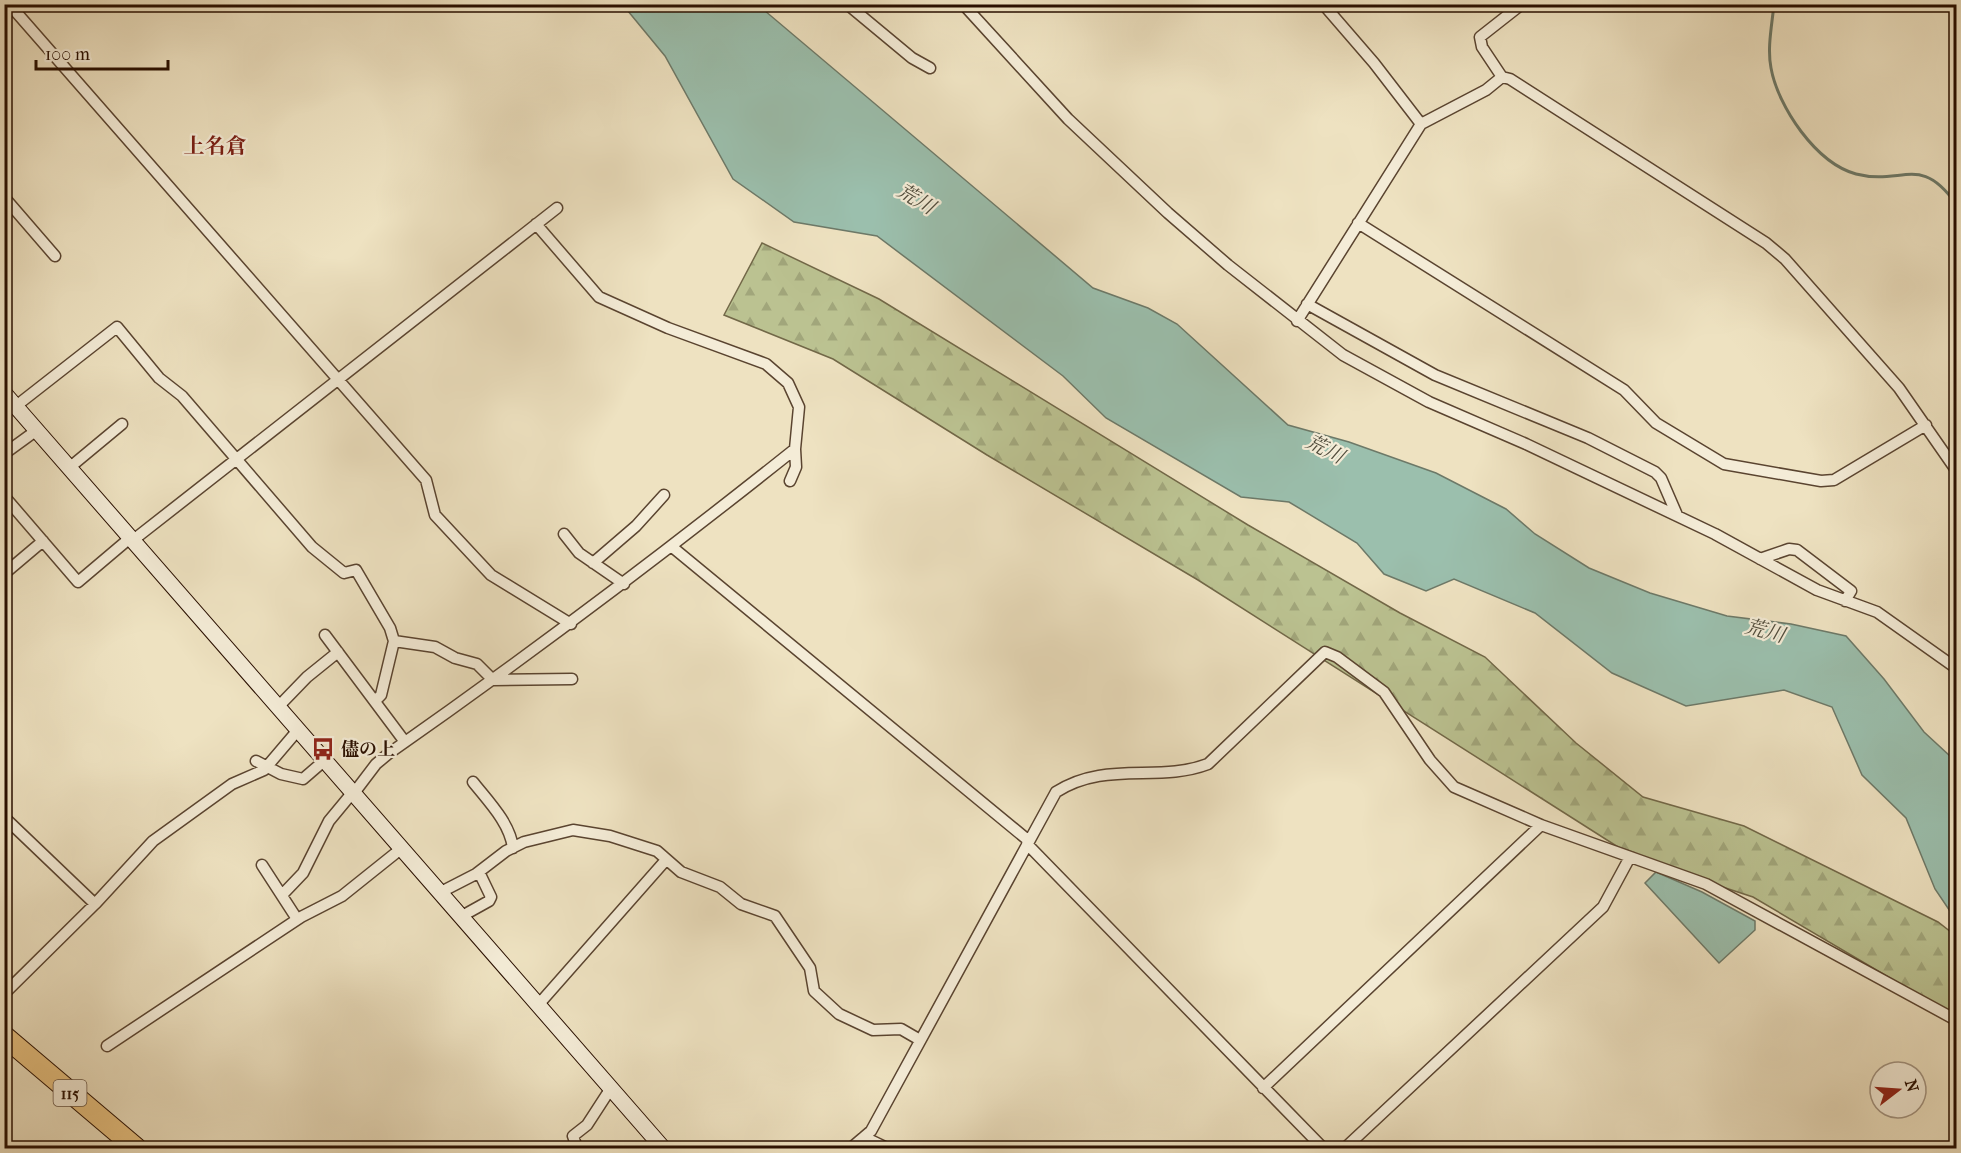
<svg xmlns="http://www.w3.org/2000/svg" width="1961" height="1153" font-family="'IM FELL French Canon','Noto Serif JP',serif">
  <style>
    .forest { fill: url(#forest-firs); stroke: #726848; stroke-width: 1.5 }
    .water { fill: #9bbfad; stroke: #6d7968; stroke-width: 1.5 }
    .lines { fill: none; stroke-linecap: round; stroke-linejoin: round }
    .stream { stroke: #6d7968; stroke-width: 3 }
    .street-casing { stroke: #5a4430; stroke-width: 13 }
    .secondary-casing { stroke: #290f00; stroke-width: 17 }
    .highway-casing { stroke: #290f00; stroke-width: 22 }
    .street { stroke: #f4ecd7; stroke-width: 10 }
    .secondary { stroke: #f4ecd7; stroke-width: 15 }
    .highway { stroke: #e7c180; stroke-width: 20 }
    .labels { text-anchor: middle; dominant-baseline: central; stroke-width: 4.5; stroke-linejoin: round; paint-order: stroke }
    .shield { fill: #f4ecd7; stroke: #665140; stroke-width: 1.5 }
    .shield-label { font-size: 16px; font-weight: bold; fill: #290f00 }
    .poi-label { font-size: 18px; font-weight: bold; fill: #290f00; stroke: #f4ecd7; text-anchor: start }
    .water-label { font-size: 20px; font-style: italic; fill: #514d3d; stroke: #f4ecd7 }
    .quarter-label { font-size: 21px; font-weight: bold; fill: #7a1f14; stroke: #f4ecd7 }
  </style>
  <defs>
    <pattern id="forest-firs" width="22" height="20" patternUnits="userSpaceOnUse" patternTransform="scale(1.5)"><rect width="22" height="20" fill="#bbc291"/><path d="M5 1l3.5 6h-7zM16 11l3.5 6h-7z" fill="#a1a67b"/></pattern>
  </defs>
  <rect width="100%" height="100%" fill="#eee2c1"/>
  <filter id="stains"><feTurbulence type="fractalNoise" baseFrequency=".00333" numOctaves="4"/><feColorMatrix values="0 0 0 0 .2 0 0 0 0 .09 0 0 0 0 .02 0 0 0 .5 -.17"/></filter>
  <radialGradient id="worn" r=".72"><stop offset=".6" stop-color="#630" stop-opacity="0"/><stop offset="1" stop-color="#630" stop-opacity=".3"/></radialGradient>
  <path class="forest" d="M 762,243 L 879,299 L 1248,525 L 1400,613 L 1485,657 L 1576,743 L 1643,797 L 1744,826 L 1938,922 L 1956,936 L 1956,1017 L 1753,897 L 1643,861 L 1635,853 L 1618,847 L 1198,580 L 987,455 L 833,359 L 724,315 Z"/>
  <path class="water" d="M 623,5 L 758,5 L 1093,288 L 1148,308 L 1177,324 L 1288,425 L 1349,442 L 1436,473 L 1506,509 L 1535,534 L 1589,568 L 1650,593 L 1727,616 L 1791,624 L 1846,636 L 1884,679 L 1924,732 L 1951,757 L 1956,768 L 1956,920 L 1935,889 L 1906,818 L 1862,775 L 1832,707 L 1784,690 L 1686,706 L 1612,673 L 1535,613 L 1454,579 L 1426,591 L 1384,574 L 1357,543 L 1289,502 L 1241,497 L 1106,418 L 1063,376 L 877,236 L 794,222 L 733,179 L 665,56 Z
    M 1656,872 L 1702,892 L 1755,921 L 1755,930 L 1719,963 L 1645,883 Z"/>
  <g class="lines">
    <path class="stream" d="M 1774,4 C 1772,25 1767,48 1771,68 C 1778,107 1816,163 1856,174 C 1903,186 1920,153 1956,204"/>
    <g class="street-casing">
      <path id="street" d="M 9,4 L 426,480 L 435,515 L 491,575 L 571,624
        M 847,4 L 912,58 L 930,68
        M 963,4 L 1068,119 L 1168,213 L 1228,265 L 1343,355 L 1429,402 L 1526,444 L 1715,534 L 1817,590 L 1877,612 L 1956,668
        M 1323,4 L 1374,63 L 1421,124
        M 1502,77 L 1510,79 L 1766,243 L 1785,259 L 1899,388 L 1956,470
        M 4,197 L 55,256
        M 1358,223 L 1624,390 L 1656,423 L 1724,464 L 1821,481 L 1834,480 L 1926,425
        M 536,224 L 599,297 L 668,328 L 766,364 L 788,383 L 799,407 L 795,449 L 796,467 L 790,481
        M 1307,304 L 1435,375 L 1588,438 L 1655,472 L 1661,478 L 1677,515
        M 1297,321 L 1421,124 L 1486,90 L 1502,77 L 1482,47 L 1480,37 L 1522,4
        M 16,406 L 117,327 L 159,378 L 182,396 L 312,547 L 344,573 L 356,570 L 390,628 L 394,641 L 381,695 L 375,701
        M 4,454 L 37,430
        M 69,468 L 122,424
        M 4,496 L 78,582 L 130,538
        M 564,534 L 579,553 L 624,584
        M 132,541 L 557,208
        M 671,546 L 1029,841
        M 1760,559 L 1789,549 L 1797,550 L 1851,591 L 1845,601
        M 593,563 L 636,526 L 664,495
        M 4,574 L 43,541
        M 325,635 L 405,742
        M 394,641 L 435,647 L 455,658 L 477,664 L 493,680 L 572,679
        M 278,707 L 307,677 L 338,652
        M 256,761 L 281,774 L 303,779 L 325,760
        M 473,782 C 488,801 510,823 513,848
        M 354,793 L 376,764 L 388,754 C 528,656 662,555 795,449
        M 4,817 L 95,904
        M 1027,844 L 1323,1148
        M 262,865 L 297,919
        M 441,892 L 476,874 L 506,851 L 524,842 L 573,830 L 610,836 L 657,851 L 681,872 L 720,887 L 741,904 L 775,916 L 810,968 L 814,991 L 839,1014 L 873,1030 L 901,1029 L 920,1040
        M 282,895 L 303,873 L 329,821 L 353,792
        M 462,916 L 489,901 L 491,897 L 479,872
        M 4,994 L 95,904 L 153,841 L 232,784 L 264,770 L 298,730
        M 539,1004 L 665,861
        M 107,1046 L 301,917 L 342,896 L 402,848
        M 1263,1088 L 1541,825
        M 864,1137 L 887,1148
        M 577,1148 L 573,1136 L 587,1125 L 611,1088
        M 851,1148 L 871,1131 L 1056,792 C 1106,760 1158,783 1208,764 L 1325,652 L 1337,657 L 1384,692 L 1430,760 L 1454,787 L 1541,825 L 1706,884 L 1956,1020
        M 1345,1148 L 1603,907 L 1630,857"/>
    </g>
    <g class="secondary-casing">
      <path id="secondary" d="M 4,393 L 663,1148"/>
    </g>
    <g class="highway-casing">
      <path id="highway" d="M 4,1036 L 136,1148"/>
    </g>
    <use href="#street" class="street"/>
    <use href="#secondary" class="secondary"/>
    <use href="#highway" class="highway"/>
  </g>
  <defs>
    <g id="bus-bare" transform="scale(1.8)"><path d="M-5-6H5V4H4V6H2V4H-2V6H-4V4H-5ZM-3.5-4V0h7V-4ZM-3.5 1.2v1.5H-2V1.2ZM2 1.2v1.5H3.5V1.2Z" fill="#8f2418" stroke="#f4ecd7" stroke-width="2.5" paint-order="stroke"/></g>
  </defs>
  <g fill-rule="evenodd">
    <use href="#bus-bare" x="323" y="749"/>
  </g>
  <g class="labels">
    <rect class="shield" x="53.5" y="1080" width="33" height="26" rx="4.5"/>
    <g class="shield-label">
      <text x="70" y="1093">115</text>
    </g>
    <g class="poi-label">
      <text x="341" y="749">儘の上</text>
    </g>
    <g class="water-label">
      <text transform="translate(916 199) rotate(31)">荒川</text>
      <text transform="translate(1325 449) rotate(27)">荒川</text>
      <text transform="translate(1765 631) rotate(15)">荒川</text>
    </g>
    <g class="quarter-label">
      <text x="215" y="146">上名倉</text>
    </g>
  </g>
  <rect width="1961" height="1153" fill="none" stroke="#eee2c1" stroke-width="24"/>
  <rect x="6" y="6" width="1949" height="1141" fill="none" stroke="#290f00" stroke-width="3"/>
  <rect x="12" y="12" width="1937" height="1129" fill="none" stroke="#290f00" stroke-width="1.5"/>
  <g transform="translate(1898 1090) rotate(73)"><circle r="28" fill="#f4ecd7" stroke="#a39481" stroke-width="1.5"/>
  <path d="M0-4.5L10 22L0 15L-10 22Z" fill="#8f2418"/>
  <text y="-9" font-size="16" font-weight="bold" text-anchor="middle" fill="#290f00">N</text>
  </g>
  <path d="M36 60v9h132v-9" fill="none" stroke="#290f00" stroke-width="3"/>
  <text x="45" y="60" font-size="18" fill="#290f00" stroke="#f4ecd7" stroke-width="4.5" paint-order="stroke">100 m</text>
  <rect width="100%" height="100%" filter="url(#stains)"/>
  <rect width="100%" height="100%" fill="url(#worn)"/>
</svg>
